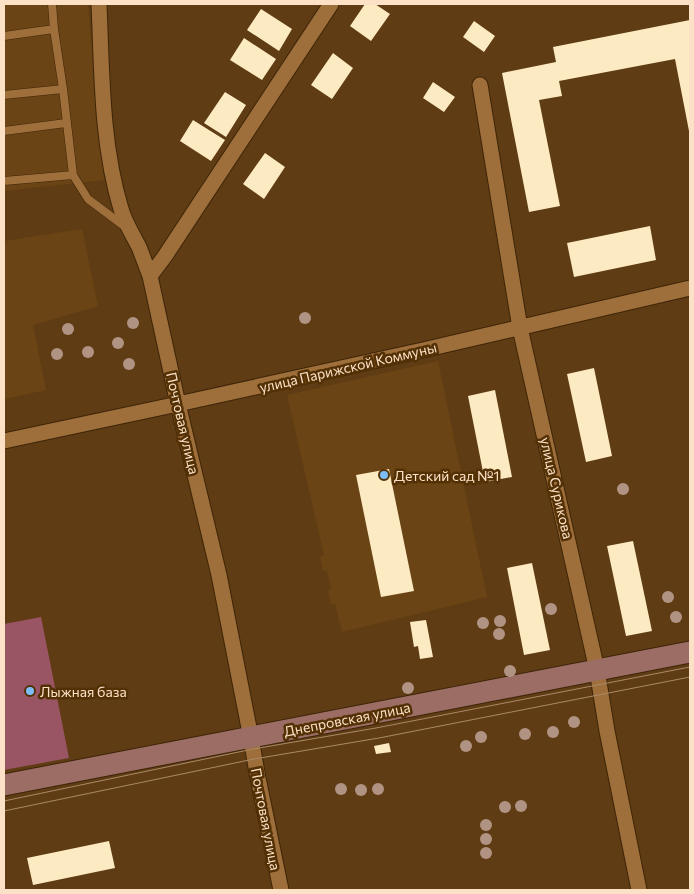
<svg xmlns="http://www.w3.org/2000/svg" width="694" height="894" font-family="Commissioner,sans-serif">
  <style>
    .built { fill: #6b4415 }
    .green { fill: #9a5565 }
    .building { fill: #fceac3 }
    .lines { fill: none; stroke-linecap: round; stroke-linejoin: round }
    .lane-casing { stroke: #3d2508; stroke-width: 9 }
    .street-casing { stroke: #3d2508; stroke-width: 17 }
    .secondary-casing { stroke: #3d2508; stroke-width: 23 }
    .lane { stroke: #9e6e3b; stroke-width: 8 }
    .street { stroke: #9e6e3b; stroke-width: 15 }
    .secondary { stroke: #9c6d65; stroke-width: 21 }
    .tram { stroke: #a98a68; stroke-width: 1 }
    .tree { fill: #b09383 }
    .poi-dot { fill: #7bbef9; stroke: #533105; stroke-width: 2 }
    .labels { text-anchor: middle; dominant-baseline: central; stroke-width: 5; stroke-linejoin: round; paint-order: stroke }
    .street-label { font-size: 14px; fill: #fce1c7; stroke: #533105 }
    .poi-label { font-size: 14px; fill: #fce1c7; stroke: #533105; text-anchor: start }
  </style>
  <rect width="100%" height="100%" fill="#5f3c13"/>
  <path class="built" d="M 4,4 L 88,4 L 104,180 L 4,191 Z
    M 82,229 L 98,306 L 33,325 L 46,390 L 4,399 L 4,241 Z
    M 438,361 L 487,597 L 342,632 L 335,604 L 331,605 L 328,591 L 331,589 L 327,570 L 323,571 L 320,556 L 324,555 L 287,395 Z"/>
  <path class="green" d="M 41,617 L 69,758 L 4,770 L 4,624 Z"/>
  <path class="building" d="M 365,4 L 375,4 L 390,14 L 371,41 L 350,26 Z
    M 261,9 L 292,29 L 279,51 L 247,30 Z
    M 690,20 L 690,131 L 689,131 L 675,59 L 559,81 L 562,96 L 539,100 L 560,206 L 529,212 L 502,73 L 556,62 L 553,47 Z
    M 474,21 L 495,36 L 484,52 L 463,37 Z
    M 244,38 L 276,59 L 262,80 L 230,60 Z
    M 333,53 L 353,68 L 332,99 L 311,85 Z
    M 433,82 L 455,97 L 444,112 L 423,98 Z
    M 225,92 L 246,105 L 226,137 L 204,123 Z
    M 193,120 L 225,140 L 211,161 L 180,141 Z
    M 265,153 L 285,167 L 264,199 L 243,184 Z
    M 650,226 L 656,260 L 574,277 L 567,243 Z
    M 594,368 L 612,456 L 586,462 L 567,374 Z
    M 495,390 L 512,477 L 485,482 L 468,396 Z
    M 389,469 L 414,591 L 381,597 L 356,475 Z
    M 633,541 L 652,631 L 626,636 L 607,546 Z
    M 532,563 L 550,650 L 524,655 L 507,568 Z
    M 426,620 L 433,657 L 420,659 L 418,646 L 414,647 L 410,622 Z
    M 389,743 L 391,752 L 376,754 L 374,746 Z
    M 109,841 L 115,868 L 33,885 L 27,858 Z"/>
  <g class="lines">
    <g class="lane-casing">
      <path id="lane" d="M 52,4 L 54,29 L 63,89 L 73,175 L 88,199 L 124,226
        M 4,36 L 54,29
        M 4,95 L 63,89
        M 4,131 L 66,123
        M 4,181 L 73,175"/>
    </g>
    <g class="street-casing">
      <path id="street" d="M 99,4 C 102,72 101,143 121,209 C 125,223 133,235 139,247 C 143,257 146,266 150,276
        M 480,85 L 520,328 L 597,670 L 607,731 L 639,890
        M 4,441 L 178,404 L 423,350 L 690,288
        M 281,890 L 257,773 L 251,738 L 219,575 L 178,404 L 150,276 L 165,256 L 331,4"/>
    </g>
    <g class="secondary-casing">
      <path id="secondary" d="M 4,785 L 690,652"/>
    </g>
    <use href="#lane" class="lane"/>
    <use href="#street" class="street"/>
    <use href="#secondary" class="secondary"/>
    <path class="tram" d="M 4,801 L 253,749 L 376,728 L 690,667
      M 4,811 L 254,759 L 379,738 L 690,677"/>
  </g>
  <g class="tree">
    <circle cx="305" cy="318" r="6"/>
    <circle cx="133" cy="323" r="6"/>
    <circle cx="68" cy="329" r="6"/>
    <circle cx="118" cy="343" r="6"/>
    <circle cx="88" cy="352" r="6"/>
    <circle cx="57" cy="354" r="6"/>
    <circle cx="129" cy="364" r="6"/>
    <circle cx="623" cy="489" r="6"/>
    <circle cx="668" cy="597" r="6"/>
    <circle cx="551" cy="609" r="6"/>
    <circle cx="676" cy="617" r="6"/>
    <circle cx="500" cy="621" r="6"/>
    <circle cx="483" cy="623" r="6"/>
    <circle cx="499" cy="634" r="6"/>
    <circle cx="510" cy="671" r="6"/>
    <circle cx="408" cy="688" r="6"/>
    <circle cx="574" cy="722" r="6"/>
    <circle cx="553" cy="732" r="6"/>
    <circle cx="525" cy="734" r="6"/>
    <circle cx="481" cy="737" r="6"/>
    <circle cx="466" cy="746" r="6"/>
    <circle cx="341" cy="789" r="6"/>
    <circle cx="378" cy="789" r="6"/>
    <circle cx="361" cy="790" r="6"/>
    <circle cx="521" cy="806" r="6"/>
    <circle cx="505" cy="807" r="6"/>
    <circle cx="486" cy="825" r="6"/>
    <circle cx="486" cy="839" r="6"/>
    <circle cx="486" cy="853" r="6"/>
  </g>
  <g class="poi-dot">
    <circle cx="384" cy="475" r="5"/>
    <circle cx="30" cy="691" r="5"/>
  </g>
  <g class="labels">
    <g class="street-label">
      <text transform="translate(348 367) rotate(-13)">улица Парижской Коммуны</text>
      <text transform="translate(183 423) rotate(77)">Почтовая улица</text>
      <text transform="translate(557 488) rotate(77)">улица Сурикова</text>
      <text transform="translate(347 719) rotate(-11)">Днепровская улица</text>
      <text transform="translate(266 819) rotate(79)">Почтовая улица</text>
    </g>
    <g class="poi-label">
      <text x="394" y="475">Детский сад №1</text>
      <text x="40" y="691">Лыжная база</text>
    </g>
  </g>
  <rect width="694" height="894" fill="none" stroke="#fce1c7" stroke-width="10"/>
</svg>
